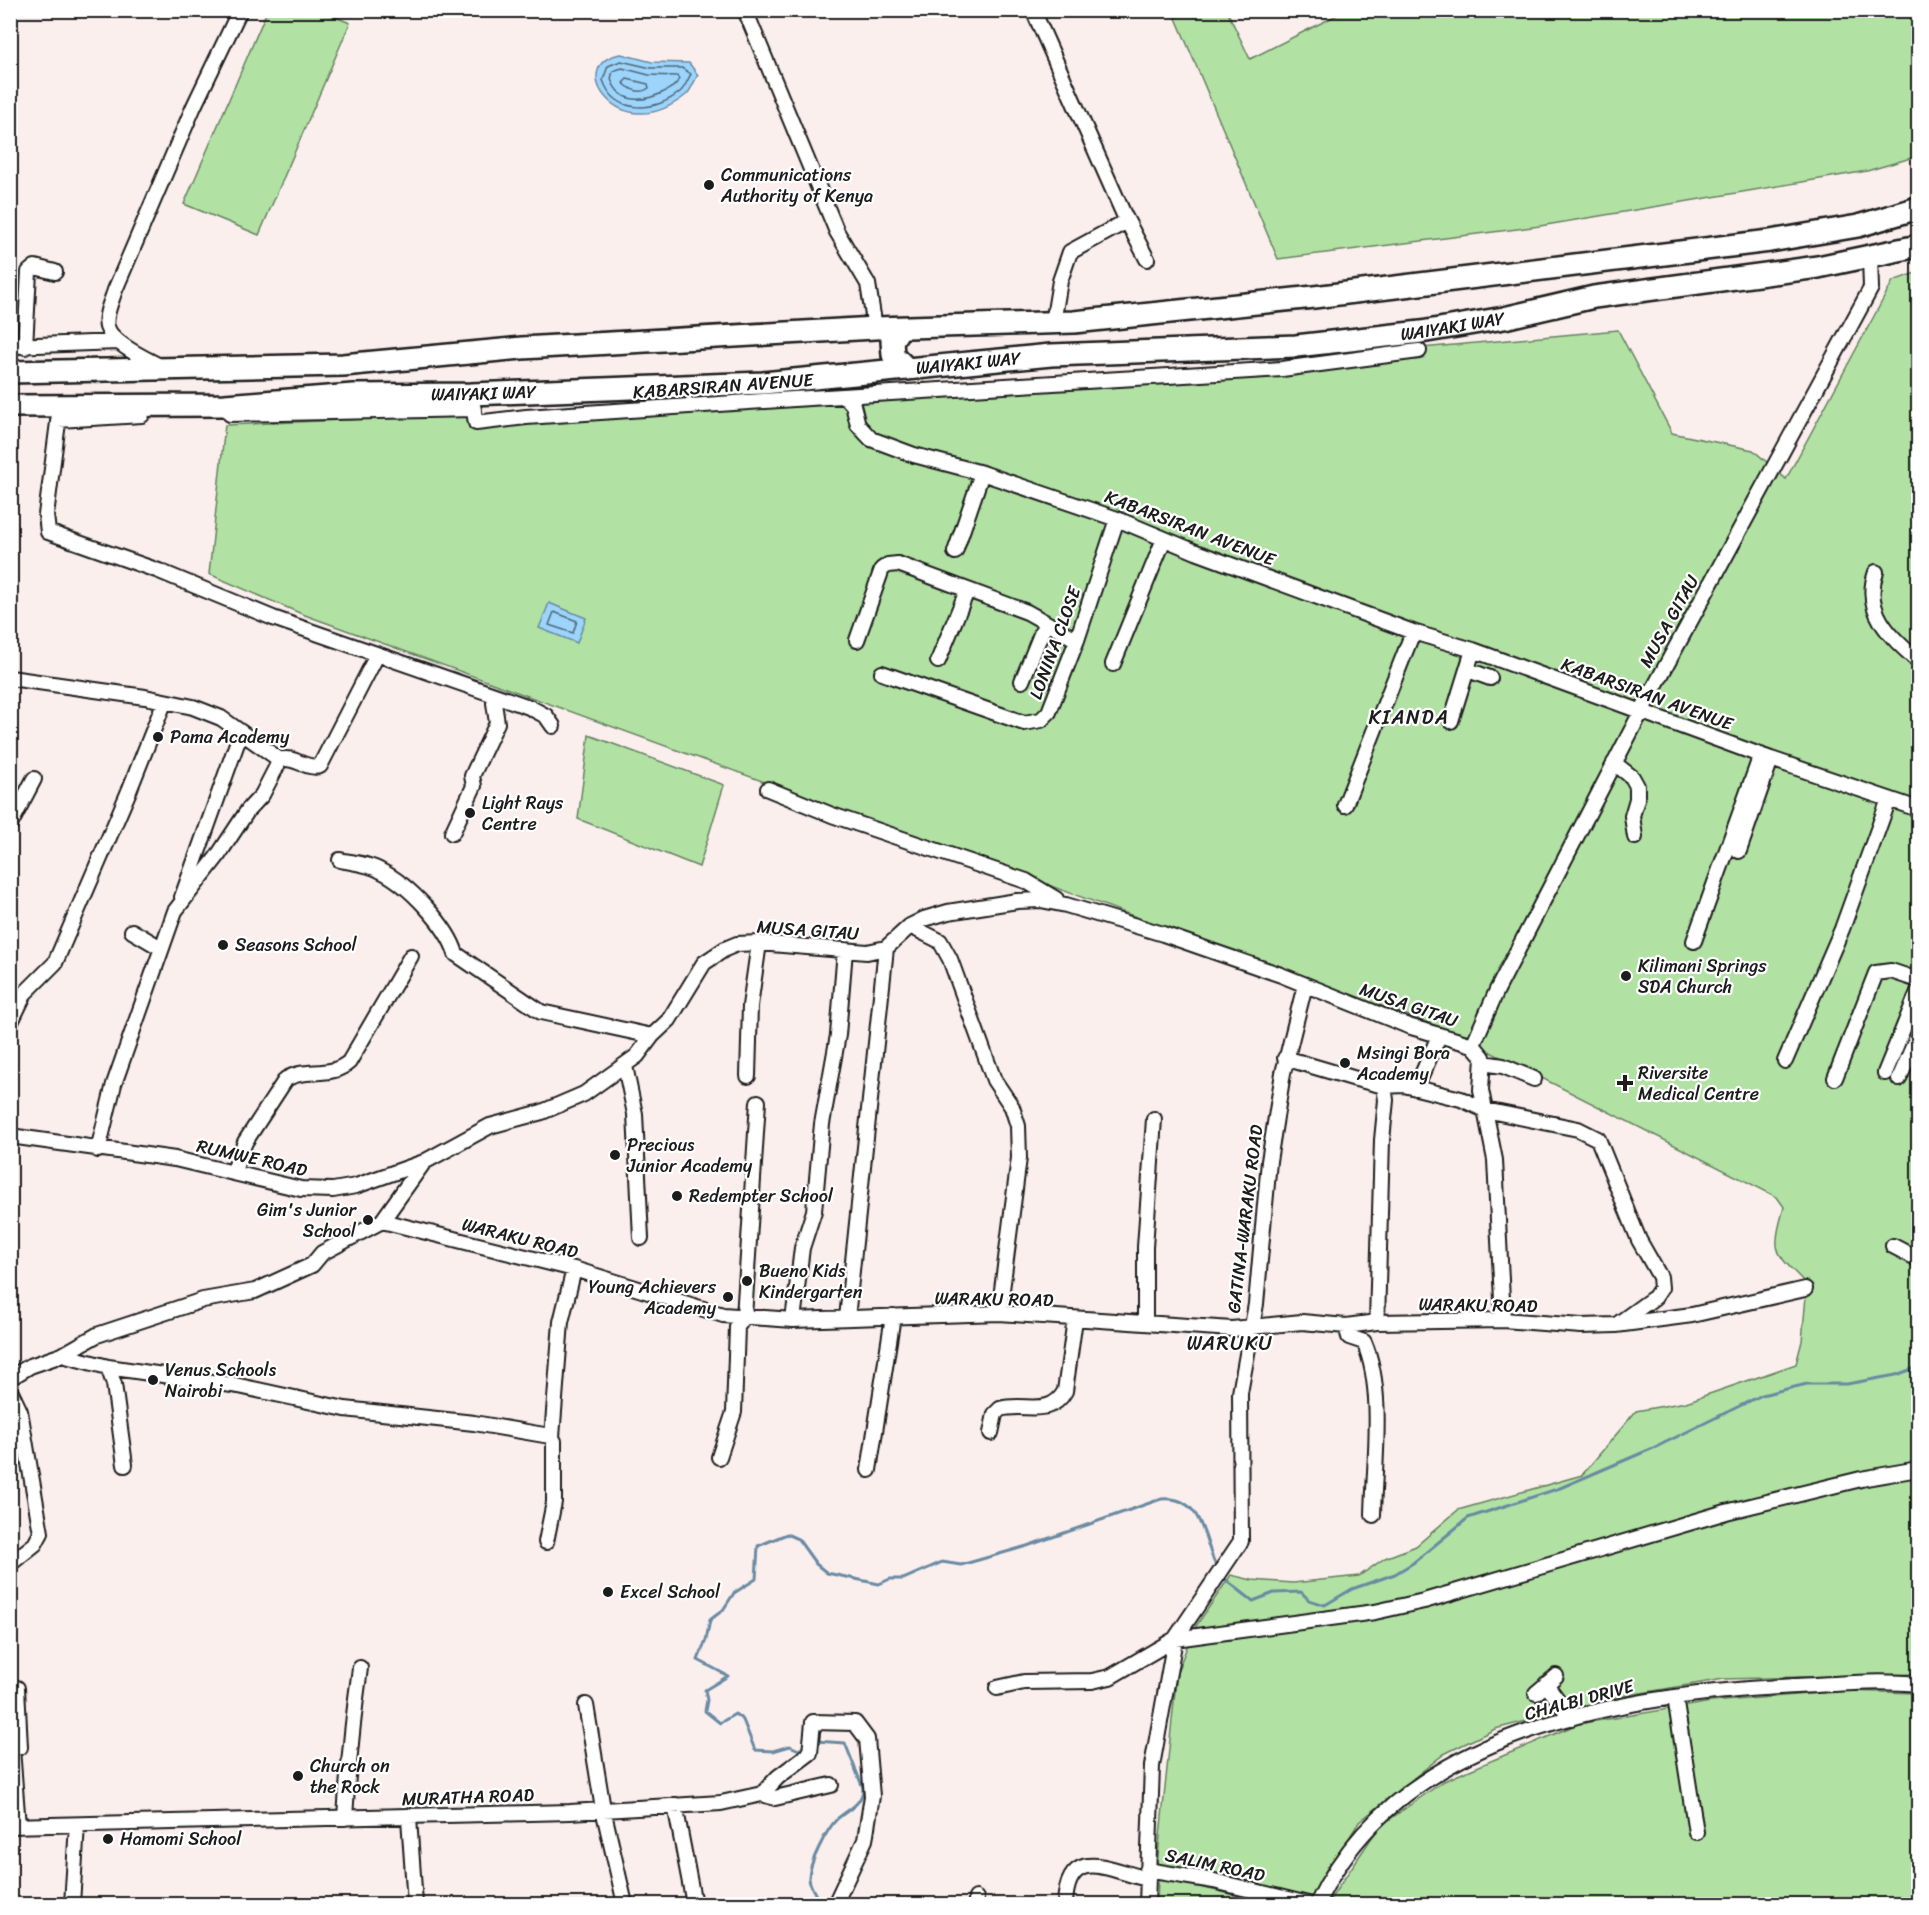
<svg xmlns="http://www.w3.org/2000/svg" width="1929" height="1915" font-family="Sriracha,sans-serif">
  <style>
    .green { fill: #b1e2a3; stroke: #667f60; stroke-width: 1.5 }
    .water { fill: #9cd4fc; stroke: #698aa2; stroke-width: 1.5 }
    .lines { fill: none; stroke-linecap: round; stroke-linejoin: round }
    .shore { stroke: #4f6676; stroke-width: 1.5 }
    .stream { stroke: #698aa2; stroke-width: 3 }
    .minor-casing { stroke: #1c1c1c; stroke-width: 18 }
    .highway-casing { stroke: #1c1c1c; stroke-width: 26 }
    .minor { stroke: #fff; stroke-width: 14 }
    .highway { stroke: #fff; stroke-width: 21 }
    .poi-dot { fill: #1c1c1c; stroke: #fff; stroke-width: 2 }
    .labels { text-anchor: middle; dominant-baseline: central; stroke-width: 4.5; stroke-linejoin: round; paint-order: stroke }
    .poi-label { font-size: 18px; fill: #1c1c1c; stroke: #fff; text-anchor: start }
    .street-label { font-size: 18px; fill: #1c1c1c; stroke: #fff }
    .neighbourhood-label { font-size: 20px; letter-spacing: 1.5px; fill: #1c1c1c; stroke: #fff }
  </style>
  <rect width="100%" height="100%" fill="#fbefee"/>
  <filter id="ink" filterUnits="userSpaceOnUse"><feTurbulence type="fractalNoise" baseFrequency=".0167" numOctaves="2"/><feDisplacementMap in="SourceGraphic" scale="12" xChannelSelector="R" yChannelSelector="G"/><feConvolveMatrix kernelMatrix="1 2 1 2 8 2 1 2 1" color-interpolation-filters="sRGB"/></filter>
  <g filter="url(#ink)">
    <path class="green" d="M 267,11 L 321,11 L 350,23 L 259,235 L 184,204 Z
      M 1173,11 L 1227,11 L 1250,59 L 1341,13 L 1341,11 L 1918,11 L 1918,156 L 1867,171 L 1540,226 L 1278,259 Z
      M 1918,272 L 1918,1674 L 1724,1679 L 1623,1696 L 1495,1729 L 1444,1754 L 1359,1822 L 1311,1899 L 1157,1865 L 1177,1672 L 1194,1629 L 1231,1575 L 1252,1580 L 1293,1583 L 1359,1576 L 1385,1558 L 1416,1546 L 1458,1510 L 1582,1475 L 1636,1411 L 1686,1402 L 1796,1364 L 1802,1341 L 1807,1285 C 1774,1250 1771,1255 1784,1207 L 1777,1197 L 1445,1029 L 302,614 L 209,574 L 225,425 L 875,398 L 1618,330 L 1672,433 L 1753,450 L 1786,479 L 1893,281 Z
      M 589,735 L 724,785 L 699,867 L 578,819 Z
      M 1844,1691 L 1918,1693 L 1918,1904 L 1327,1904 L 1379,1827 L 1444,1781 L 1578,1724 L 1711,1702 Z
      M 1158,1878 L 1277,1904 L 1157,1904 Z"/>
    <path class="water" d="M 621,54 L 652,62 L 689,63 L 698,75 C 694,81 691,91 686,95 C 618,150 564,63 621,54 Z
      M 549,603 L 586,618 L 577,643 L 539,628 Z"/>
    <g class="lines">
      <path class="shore" d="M 621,61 L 651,68 L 682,68 L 691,74 C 688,79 685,87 681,91 C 657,112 615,116 603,80 L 608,66 Z
        M 622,68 L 649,75 L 677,76 L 679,79 C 676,86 671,88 664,92 C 644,102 620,105 611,79 L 613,71 Z
        M 627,79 L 648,84 L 649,88 C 640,95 631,90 623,83 Z
        M 554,612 L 577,621 L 573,633 L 549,625 Z"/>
      <path class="stream" d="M 1221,1576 L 1253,1601 L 1274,1593 L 1301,1592 L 1309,1600 L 1325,1605 L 1352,1589 L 1395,1574 L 1413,1563 L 1468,1518 L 1560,1488 L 1658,1446 L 1762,1395 L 1807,1384 L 1847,1384 L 1896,1375 L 1918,1367
        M 815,1741 L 845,1743 L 863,1788 C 863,1804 847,1810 837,1819 C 827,1829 808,1865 809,1879 C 810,1888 818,1896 819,1904
        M 806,1745 L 799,1750 L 790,1746 L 773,1751 L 755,1750 L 743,1720 L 735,1714 L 720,1723 L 705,1711 L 707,1700 L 705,1690 L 728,1676 L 698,1660 L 706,1640 L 710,1620 L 723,1610 L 734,1593 L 756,1579 L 758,1546 L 787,1534 L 798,1539 L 816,1564 L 827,1573 L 879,1584 L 890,1579 L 903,1579 L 942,1562 L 961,1565 L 1027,1546 L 1161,1499 C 1205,1494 1203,1544 1218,1570"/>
      <g class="minor-casing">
        <path id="minor" d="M 745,10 L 837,232 L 868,284 L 875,328
          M 1033,10 L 1124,215 L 1147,259
          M 1053,323 L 1060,281 L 1070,252 L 1127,221
          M 10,346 L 118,342
          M 25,347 L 29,272 L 35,267 L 55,272
          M 163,368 C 147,359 112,344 107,327 C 104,316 112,300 115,290 L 194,106 L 240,10
          M 471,394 L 476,423 L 526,417 L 794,399 L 1282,369 L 1419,351
          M 845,396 L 853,405 L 858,425 L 871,439 L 914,455 L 982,473 L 1117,519 L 1196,552 L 1413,632 L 1473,650 L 1771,759 L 1918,809
          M 60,407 L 46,515 L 48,532 L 159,571 L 273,618 L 529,707 L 546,716 L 553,726
          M 230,414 L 474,409
          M 58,420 L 142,415
          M 955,552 L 982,473
          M 1876,572 C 1862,612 1891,637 1918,661
          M 857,640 L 882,569 L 888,565 L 898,564 L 1027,612 L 1077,640
          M 938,661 L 967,591
          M 1113,664 L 1164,539
          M 1468,670 L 1490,678
          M 882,673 L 1024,723 L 1041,720 L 1049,712 L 1077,640 L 1117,519
          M 10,678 L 145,697 L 193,707 L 221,718 L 280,760
          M 1022,681 L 1045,624
          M 1451,721 L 1473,650
          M 1614,763 L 1632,777 L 1637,786 L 1637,799 L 1632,816 L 1635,837
          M 768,789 L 832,815 L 1026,881 L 1056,899
          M 1345,805 L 1413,632
          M 10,825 L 34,779
          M 452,833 L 474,786 L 472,776 L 497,723 L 494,703 L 496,696
          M 1739,851 L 1771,759
          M 340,860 C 353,863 370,864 381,871 C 408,884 448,926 456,954 L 541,1012 L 652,1036
          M 182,897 L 241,732
          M 910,926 L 940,941 L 950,959 L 994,1080 L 1012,1107 L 1018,1126 L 1019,1158 L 999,1313
          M 132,931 L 161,948
          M 1694,941 L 1761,755
          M 10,1024 L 25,993 L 55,963 L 129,791 L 164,703
          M 1473,1045 L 1497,990 L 1642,710 L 1871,288 L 1870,257
          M 1473,1045 L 1483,1057 L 1481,1090 L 1495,1160 L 1503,1320
          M 1285,1058 L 1356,1079 L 1384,1086 L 1404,1085 L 1461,1099 L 1485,1110 L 1578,1129 L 1598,1139 L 1639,1240 L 1660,1277 L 1661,1288 L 1655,1297 L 1619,1323
          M 1785,1061 L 1842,929 L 1889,799
          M 1483,1063 L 1503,1066 L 1534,1079
          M 625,1066 L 635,1114 L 641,1238
          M 1885,1073 L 1918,992
          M 748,1076 L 750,1006 L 759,943
          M 1835,1078 L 1876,973 L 1891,971 L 1918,980
          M 1899,1079 L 1918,1035
          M 1416,1088 L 1439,1036
          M 10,1136 L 175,1159 L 301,1189 L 333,1190 L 356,1186 L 424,1162 L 490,1126 L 542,1112 L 584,1094 L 637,1056 L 652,1036 L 669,1020 L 704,963 L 725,949 L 737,944 L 759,943 L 867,952 L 886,948 L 910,926 L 924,919 L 948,912 L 1017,901 L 1041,900 L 1066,905 L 1163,934 L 1281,975 L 1408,1026 L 1473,1045
          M 98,1150 L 114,1084 L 175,911 L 217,857 L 248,810 L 262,795 L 280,760 C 293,755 306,770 320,766 L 377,655
          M 233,1173 L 245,1142 L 286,1079 C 306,1067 330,1079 349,1062 L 411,956
          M 382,1221 L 574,1269 L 723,1315 L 793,1320 L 999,1313 L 1232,1329 L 1302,1322 L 1346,1326 L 1377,1322 L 1503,1320 L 1581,1326 L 1616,1325 L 1692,1315 L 1805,1289
          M 1893,1246 L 1918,1259
          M 847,1318 L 886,948
          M 793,1320 L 802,1248 L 814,1211 L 822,1124 L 838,1035 L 845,950
          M 1377,1322 L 1382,1140 L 1386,1100 L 1384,1086
          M 1145,1323 L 1145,1247 L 1154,1119
          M 1346,1326 L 1349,1337 L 1364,1342 C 1385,1390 1374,1464 1373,1515
          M 62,1355 L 108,1367 L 239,1386 L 345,1409 L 474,1423 L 550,1436 L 554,1441 L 554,1502 L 546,1542
          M 108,1367 L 114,1384 L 125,1465
          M 10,1378 L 30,1366 L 62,1355 L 97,1335 L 203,1300 L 255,1291 L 312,1265 L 322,1253 L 382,1221 L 424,1162
          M 10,1390 L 20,1411 L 41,1533 L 35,1544 L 10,1564
          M 991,1433 L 995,1414 L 1000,1409 C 1024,1402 1050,1418 1065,1391 L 1075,1319
          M 552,1437 L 561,1322 L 574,1269
          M 719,1457 L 734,1412 L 737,1327 L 744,1317 L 758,1102
          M 869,1470 L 893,1316
          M 1546,1684 L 1571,1718
          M 17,1688 L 20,1747 L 12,1749 L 18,1826
          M 997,1688 L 1024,1682 L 1092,1681 L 1110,1677 L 1175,1639 L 1375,1612 L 1424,1601 L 1726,1512 L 1861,1479 L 1918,1469
          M 1536,1693 L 1556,1676
          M 1675,1697 L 1696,1832
          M 586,1705 L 603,1809 L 625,1904
          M 762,1794 L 778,1777 L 810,1753 L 813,1722 L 855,1723 L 867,1739 L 872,1796 L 865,1840 L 835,1904
          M 675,1805 L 694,1904
          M 345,1818 C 348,1767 353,1718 360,1668
          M 409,1818 L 415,1904
          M 10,1826 L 570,1812 L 721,1803 L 762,1794 L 775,1798 L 831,1785
          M 1147,1870 L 1214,1881 L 1308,1904
          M 72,1904 L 77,1825
          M 976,1904 L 976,1898
          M 1065,1904 C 1068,1843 1110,1871 1148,1879
          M 1147,1904 L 1152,1766 L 1175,1639 L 1241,1541 L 1240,1393 L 1256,1304 L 1269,1161 L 1283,1073 L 1305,985
          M 1317,1904 C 1398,1730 1624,1694 1796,1686 C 1836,1684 1878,1680 1918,1684"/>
      </g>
      <g class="highway-casing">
        <g id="highway">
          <path d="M 900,328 L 892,341 L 893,355 L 907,369"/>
          <path d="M 10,372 L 343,365 L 522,348 L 875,328 L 1074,322 L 1314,297 L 1770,241 L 1858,226 L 1918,208"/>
          <path id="s1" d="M 10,406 L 225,405 L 353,395 L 471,394 L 763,383 L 1051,355 L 1296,346 L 1421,332 L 1504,318 L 1594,297 L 1818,267 L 1918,246"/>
        </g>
      </g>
      <use href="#minor" class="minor"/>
      <use href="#highway" class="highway"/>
    </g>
  </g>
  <g class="poi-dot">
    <circle cx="709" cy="185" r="6"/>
    <circle cx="158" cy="737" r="6"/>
    <circle cx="470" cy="813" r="6"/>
    <circle cx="223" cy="945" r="6"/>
    <circle cx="1626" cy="976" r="6"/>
    <circle cx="1345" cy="1063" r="6"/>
    <path d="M1622 1074h6v6h6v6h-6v6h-6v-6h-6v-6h6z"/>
    <circle cx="615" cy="1155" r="6"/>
    <circle cx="677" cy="1196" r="6"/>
    <circle cx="368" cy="1220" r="6"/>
    <circle cx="747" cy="1281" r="6"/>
    <circle cx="728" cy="1297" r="6"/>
    <circle cx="153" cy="1380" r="6"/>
    <circle cx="608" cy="1592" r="6"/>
    <circle cx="298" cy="1776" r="6"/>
    <circle cx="108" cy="1839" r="6"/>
  </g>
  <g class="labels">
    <g class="poi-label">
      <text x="721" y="175">Communications<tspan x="721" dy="21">Authority of Kenya</tspan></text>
      <text x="170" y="737">Pama Academy</text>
      <text x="482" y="803">Light Rays<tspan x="482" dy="21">Centre</tspan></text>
      <text x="235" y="945">Seasons School</text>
      <text x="1638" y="966">Kilimani Springs<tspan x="1638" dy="21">SDA Church</tspan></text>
      <text x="1357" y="1053">Msingi Bora<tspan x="1357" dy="21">Academy</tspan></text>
      <text x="1638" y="1073">Riversite<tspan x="1638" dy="21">Medical Centre</tspan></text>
      <text x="627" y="1145">Precious<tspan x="627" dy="21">Junior Academy</tspan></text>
      <text x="689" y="1196">Redempter School</text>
      <text x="356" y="1210" text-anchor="end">Gim's Junior<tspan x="356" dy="21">School</tspan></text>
      <text x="759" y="1271">Bueno Kids<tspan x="759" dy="21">Kindergarten</tspan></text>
      <text x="716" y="1287" text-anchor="end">Young Achievers<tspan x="716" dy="21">Academy</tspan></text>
      <text x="165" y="1370">Venus Schools<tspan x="165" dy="21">Nairobi</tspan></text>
      <text x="620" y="1592">Excel School</text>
      <text x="310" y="1766">Church on<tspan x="310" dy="21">the Rock</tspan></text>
      <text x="120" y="1839">Hamomi School</text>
    </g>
    <g class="street-label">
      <text stroke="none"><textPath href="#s1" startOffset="1446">WAIYAKI WAY</textPath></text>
      <text stroke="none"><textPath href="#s1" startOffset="960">WAIYAKI WAY</textPath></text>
      <text transform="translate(723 386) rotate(-4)">KABARSIRAN AVENUE</text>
      <text stroke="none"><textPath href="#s1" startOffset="474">WAIYAKI WAY</textPath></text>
      <text transform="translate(1190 528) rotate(21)">KABARSIRAN AVENUE</text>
      <text transform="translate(1669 621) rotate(-61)">MUSA GITAU</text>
      <text transform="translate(1055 643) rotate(-70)">LONINA CLOSE</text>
      <text transform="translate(1647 694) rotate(20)">KABARSIRAN AVENUE</text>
      <text transform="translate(808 930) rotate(4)">MUSA GITAU</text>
      <text transform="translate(1409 1005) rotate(19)">MUSA GITAU</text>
      <text transform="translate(252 1158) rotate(13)">RUMWE ROAD</text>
      <text transform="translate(1245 1219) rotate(-83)">GATINA-WARAKU ROAD</text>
      <text transform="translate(520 1238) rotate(14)">WARAKU ROAD</text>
      <text transform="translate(994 1299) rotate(1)">WARAKU ROAD</text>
      <text transform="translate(1478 1305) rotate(1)">WARAKU ROAD</text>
      <text transform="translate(1579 1700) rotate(-15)">CHALBI DRIVE</text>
      <text transform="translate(468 1797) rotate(-2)">MURATHA ROAD</text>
      <text transform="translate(1215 1865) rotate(12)">SALIM ROAD</text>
    </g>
    <g class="neighbourhood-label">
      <text x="1409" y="717">KIANDA</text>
      <text x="1230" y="1343">WARUKU</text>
    </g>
  </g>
  <rect width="1929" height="1915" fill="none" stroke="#fff" stroke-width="36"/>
  <rect x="18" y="18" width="1893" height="1879" fill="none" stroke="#1c1c1c" stroke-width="2" filter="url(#ink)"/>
</svg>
